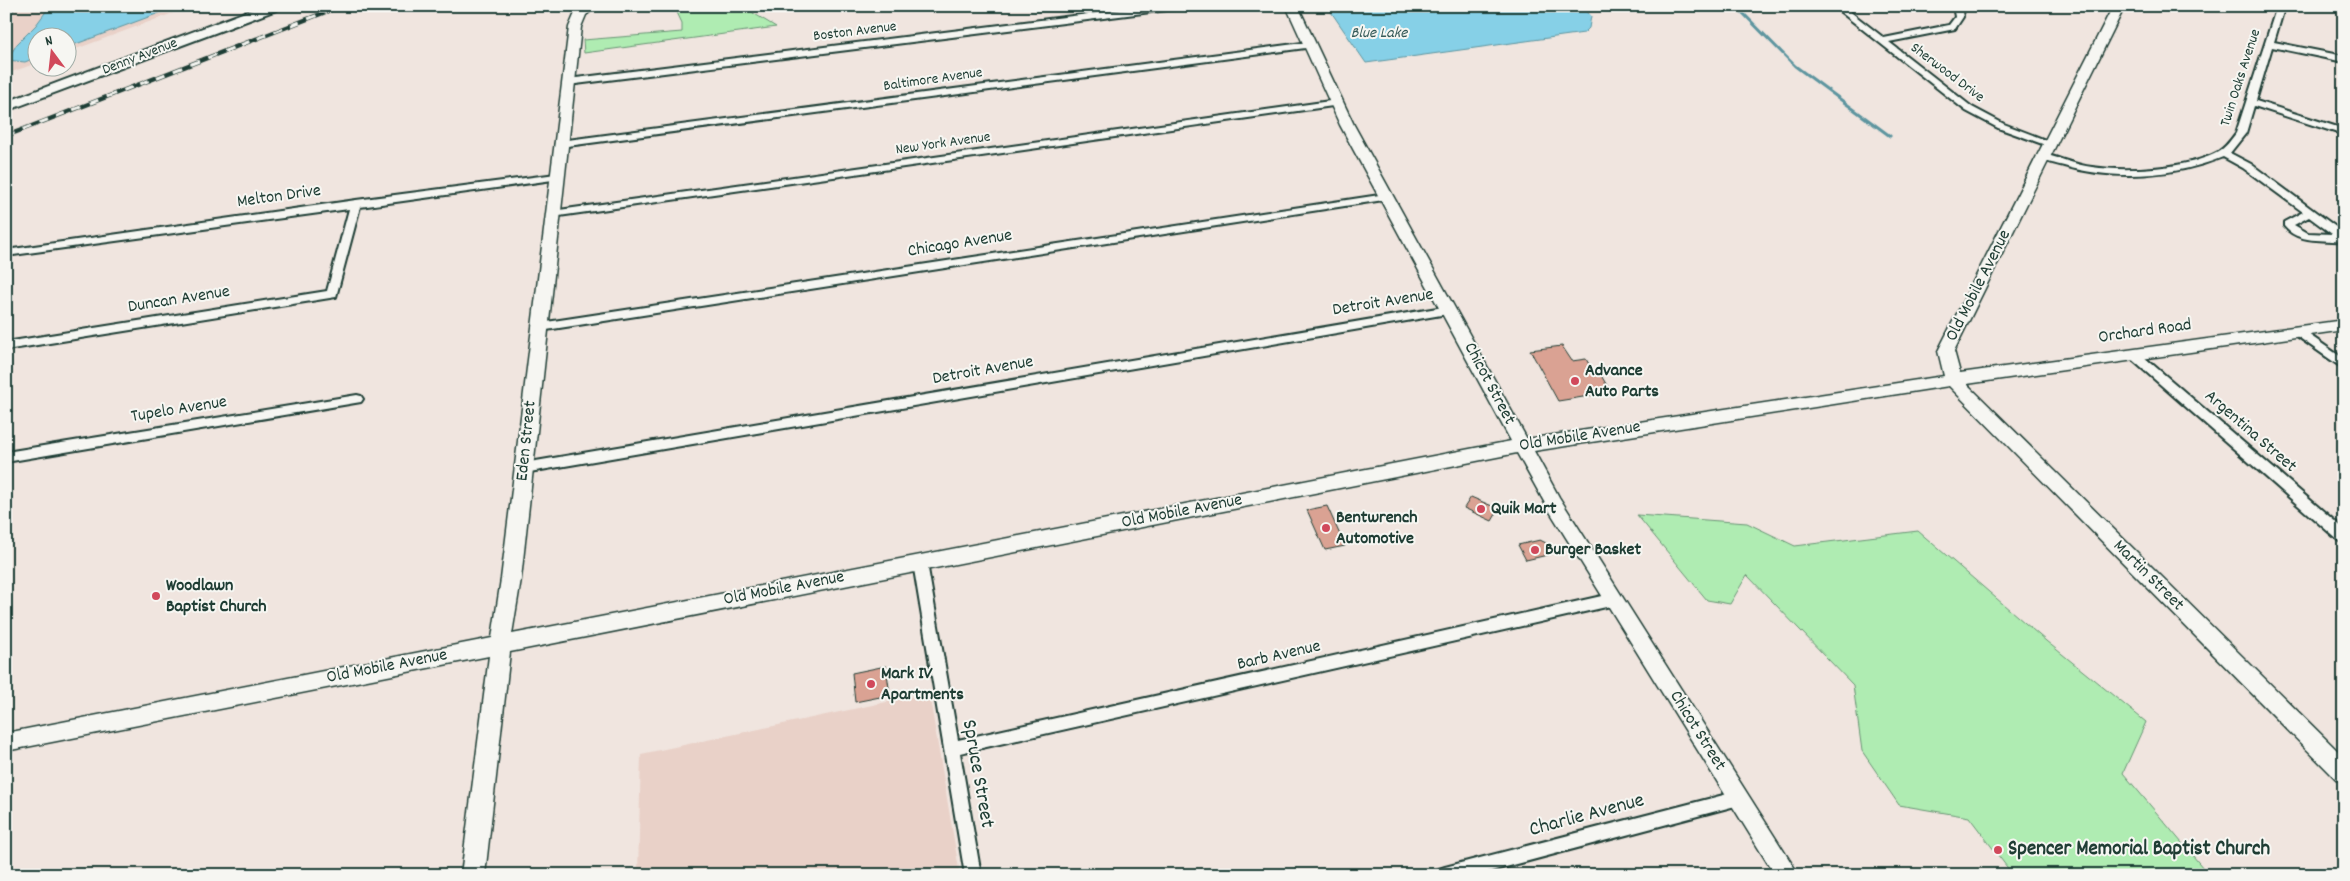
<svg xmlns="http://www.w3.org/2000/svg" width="2350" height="881" font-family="Dekko,sans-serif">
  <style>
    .built { fill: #e9d1c8 }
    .green { fill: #afecb2; stroke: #679473 }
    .water { fill: #86d0e7; stroke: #5d959f }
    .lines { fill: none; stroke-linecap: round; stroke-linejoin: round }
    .stream { stroke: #5d959f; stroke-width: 3 }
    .building { fill: #daa293; stroke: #1f3d34 }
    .street-casing { stroke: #1f3d34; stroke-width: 4 }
    .secondary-casing { stroke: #1f3d34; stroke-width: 3 }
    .primary-casing { stroke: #1f3d34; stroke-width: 4 }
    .street { fill: #f6f6f2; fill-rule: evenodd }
    .secondary { fill: #f6f6f2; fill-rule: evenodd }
    .primary { fill: #f6f6f2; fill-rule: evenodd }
    .rail-casing { stroke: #1f3d34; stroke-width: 4.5 }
    .rail { stroke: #f6f6f2; stroke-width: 3; stroke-dasharray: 9; stroke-linecap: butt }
    .poi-dot { fill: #d1495b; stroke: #f6f6f2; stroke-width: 2 }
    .labels { text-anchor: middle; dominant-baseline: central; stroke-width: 4; stroke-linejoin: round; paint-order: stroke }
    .far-street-label { font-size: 15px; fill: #1f3d34; stroke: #f6f6f2 }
    .far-water-label { font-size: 16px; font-style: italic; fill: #345a58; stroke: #f6f6f2 }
    .street-label { font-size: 18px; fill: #1f3d34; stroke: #f6f6f2 }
    .poi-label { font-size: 18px; font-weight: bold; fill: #1f3d34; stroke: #f6f6f2; text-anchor: start }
    .near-street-label { font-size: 21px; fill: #1f3d34; stroke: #f6f6f2 }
    .near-poi-label { font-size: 21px; font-weight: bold; fill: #1f3d34; stroke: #f6f6f2; text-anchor: start }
  </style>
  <rect width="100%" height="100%" fill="#f0e5df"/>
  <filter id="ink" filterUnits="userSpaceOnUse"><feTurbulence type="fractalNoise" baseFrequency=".02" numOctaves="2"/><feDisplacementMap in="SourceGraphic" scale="10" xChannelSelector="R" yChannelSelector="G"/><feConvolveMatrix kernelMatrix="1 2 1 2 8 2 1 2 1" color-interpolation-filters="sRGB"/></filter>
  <g filter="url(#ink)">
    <path class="built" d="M 19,6 L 192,6 L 68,52 L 68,38 L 38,38 L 37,63 L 6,74 L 6,24 Z
      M 929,693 L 960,875 L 638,875 L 641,754 Z"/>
    <path class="green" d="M 674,6 L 750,6 L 753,13 L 776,27 L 584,53 L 583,40 L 682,32 L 682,23 Z
      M 1637,515 L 1747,523 L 1795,546 L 1918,531 L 2046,641 L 2146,722 L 2123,773 L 2209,875 L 2013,875 L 1969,817 L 1899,805 L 1862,751 L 1853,685 L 1747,575 L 1730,604 L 1707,600 Z"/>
    <path class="water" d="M 50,6 L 178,6 L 68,47 L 68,38 L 38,38 L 37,57 L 25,62 L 7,60 L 17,44 L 36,25 Z
      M 1327,6 L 1582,6 L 1591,16 L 1589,28 L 1584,33 L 1366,63 Z"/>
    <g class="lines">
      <path class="stream" d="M 1736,6 L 1795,66 L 1890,136"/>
    </g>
    <path class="building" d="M 1562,346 L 1572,361 L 1586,359 L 1594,373 L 1599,372 L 1609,389 L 1605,389 L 1608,393 L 1558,401 L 1530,350 Z
      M 1471,497 L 1499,509 L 1492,521 L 1464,508 Z
      M 1327,506 L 1345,546 L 1325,550 L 1307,510 Z
      M 1540,540 L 1546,543 L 1552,554 L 1526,560 L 1518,545 Z
      M 886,666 L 890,695 L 855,702 L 852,673 Z"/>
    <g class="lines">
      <g class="street-casing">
        <path id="street" d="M 1153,6 L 1179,6 L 1175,9 L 568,85 L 563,82 L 568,79 Z
          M 1833,6 L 1843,6 L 1884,38 L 1949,25 L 1955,17 L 1953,6 L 1961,6 L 1963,17 L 1955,29 L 1889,42 L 1972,107 L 2004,124 L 2056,144 L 2051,147 L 2048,146 L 1998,128 L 1966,111 Z
          M 2279,6 L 2287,6 L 2283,12 L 2274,42 L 2344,56 L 2344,62 L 2272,47 L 2256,101 L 2344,129 L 2344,135 L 2254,106 L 2246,133 L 2230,153 L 2251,164 L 2344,233 L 2344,242 C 2323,239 2298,244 2284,226 L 2284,222 L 2303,212 L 2243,168 L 2223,157 C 2174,177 2115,181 2064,166 C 2056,164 2045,162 2039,157 L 2044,154 C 2060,158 2076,165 2092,167 C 2126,172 2187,169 2218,152 C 2225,148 2231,140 2236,133 L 2275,12 ZM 2309,217 L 2332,234 L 2308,233 L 2294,225 Z
          M 1310,42 L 1314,45 L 1313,47 L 560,147 L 555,144 L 560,141 Z
          M 1337,100 L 1342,103 L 1340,105 L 552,217 L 547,214 L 552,211 Z
          M 556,174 L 561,177 L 560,179 L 360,207 L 336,297 L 6,350 L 6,342 L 327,291 L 349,209 L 6,256 L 6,250 L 356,200 Z
          M 1386,194 L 1390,195 L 1390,199 L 540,331 L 534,327 L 540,323 Z
          M 1449,306 L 1455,310 L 1453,313 L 524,473 L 519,471 L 518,468 L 519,465 L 524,463 Z
          M 2298,327 L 2344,359 L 2344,369 L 2294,334 L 2292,331 L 2294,328 Z
          M 2133,350 L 2137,351 L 2344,529 L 2344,542 L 2339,541 L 2129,357 L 2127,354 Z
          M 357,395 L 361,396 L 363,399 L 361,402 L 6,462 L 6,452 Z
          M 920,558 L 925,559 L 927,563 L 958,740 L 1615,593 L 1620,595 L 1622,599 L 1620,603 L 1615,605 L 960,753 L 981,875 L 965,875 L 913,563 L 915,559 Z
          M 1739,791 L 1745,793 L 1747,798 L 1745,803 L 1739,805 L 1476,875 L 1437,875 L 1439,869 L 1445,867 Z"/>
      </g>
      <g class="secondary-casing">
        <path id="secondary" d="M 6,6 L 15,6 L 10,13 L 6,14 Z
          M 583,6 L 597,6 L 586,15 L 581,27 L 521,579 L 512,634 L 1511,441 L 1340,125 L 1286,6 L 1298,6 L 1354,125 L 1527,439 L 1944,376 L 1938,351 L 2113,6 L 2125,6 L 1954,351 L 1960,373 L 2344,320 L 2344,330 L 1967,384 L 2344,757 L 2344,782 L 2336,779 L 1949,386 L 1534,451 L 1559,497 L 1799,875 L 1775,875 L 1547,507 L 1517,453 L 510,652 L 485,875 L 461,875 L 489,656 L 6,751 L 6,733 L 492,638 L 501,579 L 569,27 L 575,13 Z"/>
      </g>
      <g class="primary-casing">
        <path id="primary" d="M 261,6 L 281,6 L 279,9 L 6,111 L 6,102 Z"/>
      </g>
      <use href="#street" class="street"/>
      <use href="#secondary" class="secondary"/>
      <use href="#primary" class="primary"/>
      <g class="rail-casing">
        <path id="rail" d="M 6,136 L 341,6"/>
      </g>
      <use href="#rail" class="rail"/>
    </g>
  </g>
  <g class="poi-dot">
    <circle cx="1575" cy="381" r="5"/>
    <circle cx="1481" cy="509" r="5"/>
    <circle cx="1326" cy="528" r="5"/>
    <circle cx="1535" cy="550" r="5"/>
    <circle cx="156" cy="596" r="5"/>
    <circle cx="871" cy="684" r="5"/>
    <circle cx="1998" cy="850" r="5"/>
  </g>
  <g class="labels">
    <g class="far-street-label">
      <text transform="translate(855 32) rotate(-7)">Boston Avenue</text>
      <text transform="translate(140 57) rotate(-21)">Denny Avenue</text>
      <text transform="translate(1947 73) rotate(37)">Sherwood Drive</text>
      <text transform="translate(2241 78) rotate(-72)">Twin Oaks Avenue</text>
      <text transform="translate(933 80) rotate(-8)">Baltimore Avenue</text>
      <text transform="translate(943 144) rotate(-8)">New York Avenue</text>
    </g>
    <g class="far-water-label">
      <text x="1379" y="33">Blue Lake</text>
    </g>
    <g class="street-label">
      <text transform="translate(279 197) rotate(-8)">Melton Drive</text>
      <text transform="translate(960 244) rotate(-9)">Chicago Avenue</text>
      <text transform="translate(1979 286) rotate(-63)">Old Mobile Avenue</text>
      <text transform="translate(179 300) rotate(-9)">Duncan Avenue</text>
      <text transform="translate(1383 303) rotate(-9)">Detroit Avenue</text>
      <text transform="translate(2145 332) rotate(-8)">Orchard Road</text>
      <text transform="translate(983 371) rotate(-10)">Detroit Avenue</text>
      <text transform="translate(1489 384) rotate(62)">Chicot Street</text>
      <text transform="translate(179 410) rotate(-9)">Tupelo Avenue</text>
      <text transform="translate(2250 432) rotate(41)">Argentina Street</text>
      <text transform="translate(1580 437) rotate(-9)">Old Mobile Avenue</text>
      <text transform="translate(527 441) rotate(-84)">Eden Street</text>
      <text transform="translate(1182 512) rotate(-11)">Old Mobile Avenue</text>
      <text transform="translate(2148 576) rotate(45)">Martin Street</text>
      <text transform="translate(784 589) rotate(-11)">Old Mobile Avenue</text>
      <text transform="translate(1279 656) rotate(-13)">Barb Avenue</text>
      <text transform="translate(387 667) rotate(-11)">Old Mobile Avenue</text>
      <text transform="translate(1697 731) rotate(58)">Chicot Street</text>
    </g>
    <g class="poi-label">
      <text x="1585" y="371">Advance<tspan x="1585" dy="21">Auto Parts</tspan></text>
      <text x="1491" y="509">Quik Mart</text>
      <text x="1336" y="518">Bentwrench<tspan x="1336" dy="21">Automotive</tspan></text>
      <text x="1545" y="550">Burger Basket</text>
      <text x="166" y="586">Woodlawn<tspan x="166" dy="21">Baptist Church</tspan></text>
      <text x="881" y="674">Mark IV<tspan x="881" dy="21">Apartments</tspan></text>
    </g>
    <g class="near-street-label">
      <text transform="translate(977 774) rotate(80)">Spruce Street</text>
      <text transform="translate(1587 816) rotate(-15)">Charlie Avenue</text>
    </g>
    <g class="near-poi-label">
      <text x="2008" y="850">Spencer Memorial Baptist Church</text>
    </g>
  </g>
  <rect width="2350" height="881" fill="none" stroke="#f6f6f2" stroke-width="25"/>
  <rect x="12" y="12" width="2325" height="856" fill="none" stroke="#1f3d34" stroke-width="2" filter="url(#ink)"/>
  <g transform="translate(52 52) rotate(345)"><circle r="24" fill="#f6f6f2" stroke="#a0aca6"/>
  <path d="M0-4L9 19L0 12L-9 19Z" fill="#d1495b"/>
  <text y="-8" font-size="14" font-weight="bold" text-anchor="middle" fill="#1f3d34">N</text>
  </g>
</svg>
